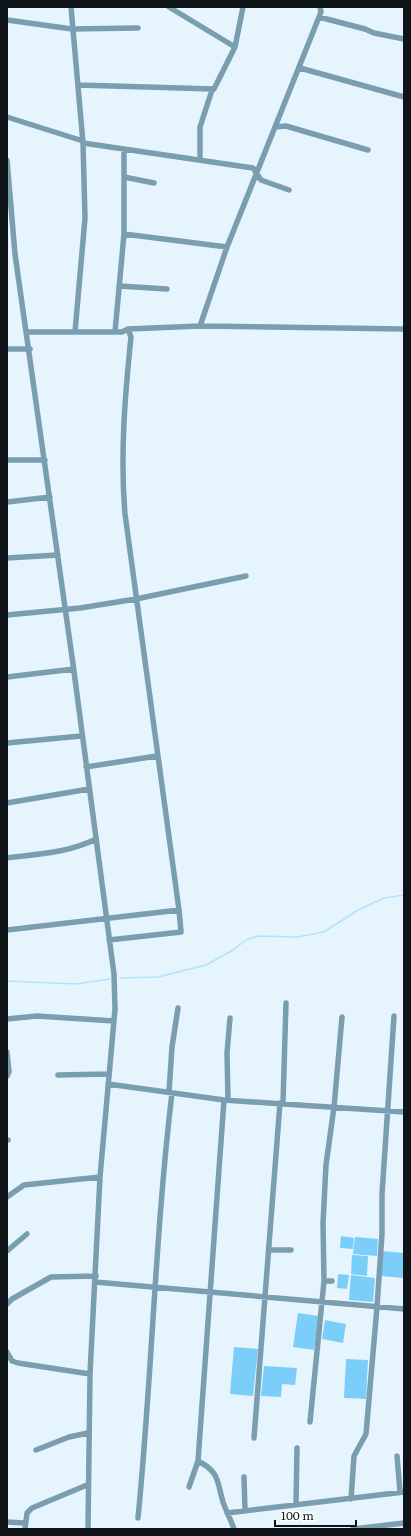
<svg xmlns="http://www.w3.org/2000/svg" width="411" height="1536" font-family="Literata,serif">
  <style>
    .green { fill: #7bcef9 }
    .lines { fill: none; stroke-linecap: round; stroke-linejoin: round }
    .stream { stroke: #b2e2fe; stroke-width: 1.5 }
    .street { stroke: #7b9db0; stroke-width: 5.5 }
  </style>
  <rect width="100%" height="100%" fill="#e6f5fd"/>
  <path class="green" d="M 341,1236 L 354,1238 L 353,1249 L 340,1248 Z
    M 355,1237 L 378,1239 L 377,1256 L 353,1254 Z
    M 383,1251 L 404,1253 L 404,1278 L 381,1276 Z
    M 352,1255 L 368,1256 L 367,1276 L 351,1274 Z
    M 338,1274 L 349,1275 L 347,1289 L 337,1288 Z
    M 351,1275 L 375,1278 L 373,1302 L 349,1300 Z
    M 298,1313 L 319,1316 L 314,1350 L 293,1347 Z
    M 325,1320 L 346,1324 L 343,1343 L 322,1339 Z
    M 234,1347 L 258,1349 L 253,1396 L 230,1394 Z
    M 346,1359 L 368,1360 L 366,1399 L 344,1398 Z
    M 264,1366 L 297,1368 L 295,1385 L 282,1384 L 281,1397 L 261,1396 Z"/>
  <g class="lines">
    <path class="stream" d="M 120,978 L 158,977 L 206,965 L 233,950 L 246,940 L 257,936 L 297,937 L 324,932 L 358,910 L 384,898 L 404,895
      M 7,981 L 76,984 L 110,979"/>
    <path class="street" d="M 71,7 L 83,143 L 85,218 L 75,332
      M 319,17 L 365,29 L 374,33 L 404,39
      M 7,20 L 72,29 L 138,28
      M 235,47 L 243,7
      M 300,68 L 404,97
      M 78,85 L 214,89 L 235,47 L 169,7
      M 7,117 L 83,141
      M 275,127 L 321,12 L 320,7
      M 83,143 L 253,168 L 261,180 L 289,190
      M 7,160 L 15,254 L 73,664 L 114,974 L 115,1009 L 100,1177 L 90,1374 L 88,1529
      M 200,160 L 200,127 L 212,90
      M 124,177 L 154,183
      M 124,234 L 227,247
      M 119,286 L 167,289
      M 200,326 L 227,247 L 275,127 L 286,126 L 368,150
      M 128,329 L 200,326 L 404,329
      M 115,332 L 124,234 L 124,149
      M 7,349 L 30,349
      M 7,460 L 45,460
      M 7,502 L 50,497
      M 7,558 L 58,555
      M 7,615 L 80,608 L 136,599 L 246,576
      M 7,677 L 74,669
      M 7,743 L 81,736
      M 86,767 L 157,756
      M 7,803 L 89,789
      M 7,858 C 38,854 68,853 96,839
      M 7,930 L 179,910 L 125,514 C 120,455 125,395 131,337 L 128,329 L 122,332 L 27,332
      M 109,940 L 181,932 L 179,910
      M 7,1019 L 37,1016 L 114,1021
      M 7,1052 L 9,1072 L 7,1076
      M 58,1075 L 109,1074
      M 108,1084 L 224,1100 L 404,1112
      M 169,1092 L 172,1047 L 178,1008
      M 228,1100 L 227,1053 L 230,1018
      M 283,1103 L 286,1003
      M 7,1140 L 8,1140
      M 7,1197 L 24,1185 L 100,1177
      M 269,1250 L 291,1250
      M 7,1251 L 27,1234
      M 324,1281 L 332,1281
      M 95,1282 L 404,1309
      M 7,1304 L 12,1299 L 51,1277 L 96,1276
      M 7,1352 L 12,1361 L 18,1363 L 90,1374
      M 310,1422 L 324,1281 L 323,1223 L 326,1165 L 334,1107 L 342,1017
      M 254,1438 L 280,1103
      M 36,1450 L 69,1437 L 88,1433
      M 397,1456 L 400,1492
      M 198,1461 C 220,1472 217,1482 223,1502 C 226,1511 231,1520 234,1529
      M 244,1477 L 245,1511
      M 189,1487 L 198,1461 L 224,1100
      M 351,1499 L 354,1456 L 366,1434 L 377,1307 L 382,1234 L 382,1194 L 394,1016
      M 296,1503 L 297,1448
      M 227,1513 L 404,1492
      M 138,1518 C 152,1377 155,1234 172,1093
      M 7,1522 L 25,1523
      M 25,1529 L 27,1513 L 32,1508 L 87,1485
      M 353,1529 L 404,1523"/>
  </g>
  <rect width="411" height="1536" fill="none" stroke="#0e1417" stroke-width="16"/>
  <path d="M275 1520v6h81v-6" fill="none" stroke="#0e1417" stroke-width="2"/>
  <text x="281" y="1520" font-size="12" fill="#0e1417" stroke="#ffffff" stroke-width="3" paint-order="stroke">100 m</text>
</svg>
